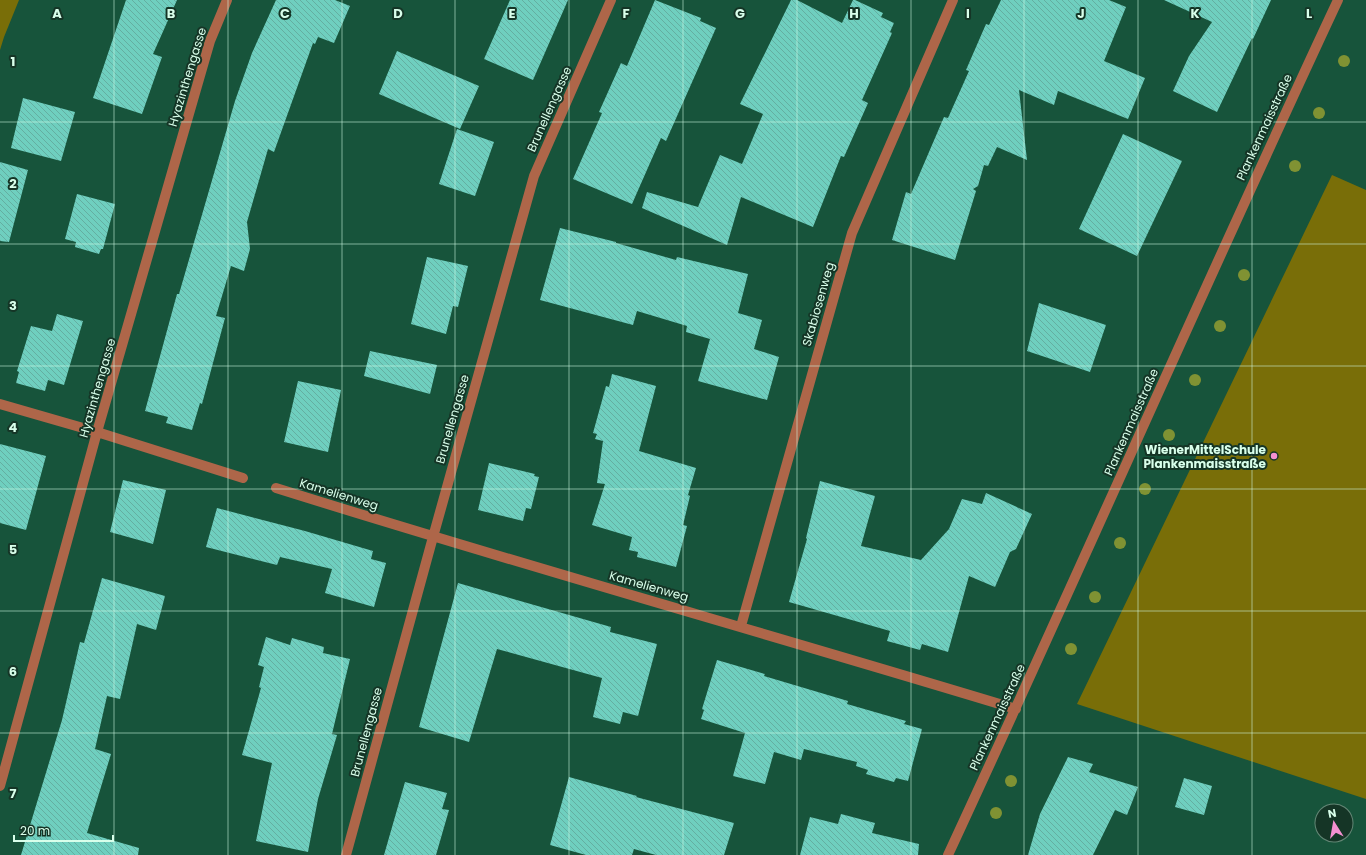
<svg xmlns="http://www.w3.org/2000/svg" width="1366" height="855" font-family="Poppins,sans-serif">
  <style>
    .garden { fill: #796e08 }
    .building { fill: url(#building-back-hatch) }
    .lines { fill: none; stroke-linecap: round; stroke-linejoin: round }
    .minor { stroke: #ae6649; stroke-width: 10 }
    .tree { fill: #809233 }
    .grid { fill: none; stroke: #d9ffeb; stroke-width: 1; stroke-opacity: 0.55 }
    .poi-dot { fill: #f590d1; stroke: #153526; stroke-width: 1.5 }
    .labels { text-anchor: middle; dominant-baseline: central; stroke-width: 4; stroke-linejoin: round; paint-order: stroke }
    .street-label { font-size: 12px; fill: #d9ffeb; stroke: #153526 }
    .poi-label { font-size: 12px; font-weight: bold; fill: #d9ffeb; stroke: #153526; text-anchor: end }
    .grid-label { font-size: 13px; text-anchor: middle; font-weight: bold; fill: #d9ffeb; stroke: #153526; stroke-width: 4; stroke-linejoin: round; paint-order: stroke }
  </style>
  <defs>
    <pattern id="building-back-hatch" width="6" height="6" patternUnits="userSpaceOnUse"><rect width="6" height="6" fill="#6fcfbf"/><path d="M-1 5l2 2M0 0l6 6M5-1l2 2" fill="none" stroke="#64aea1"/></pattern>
  </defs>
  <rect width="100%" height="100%" fill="#17543b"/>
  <path class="garden" d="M 0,0 L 19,0 L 4,37 L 0,50 Z
    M 1332,175 L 1366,190 L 1366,799 L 1077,704 Z"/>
  <path class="building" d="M 126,0 L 177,0 L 153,54 L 162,57 L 142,114 L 93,98 Z
    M 276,0 L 335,0 L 350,6 L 334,43 L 318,37 L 315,44 L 313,43 L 274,152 L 268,149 L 247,222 L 250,249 L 244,271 L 231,266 L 216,316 L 225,318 L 202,404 L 200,403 L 192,430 L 166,423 L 168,417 L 145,411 L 177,294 L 179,294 L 235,101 L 252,53 Z
    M 510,0 L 568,0 L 533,80 L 484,59 Z
    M 655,0 L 701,18 L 700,21 L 716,28 L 666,141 L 661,138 L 632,204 L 573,179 L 602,113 L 599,112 L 621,63 L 627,66 Z
    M 791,0 L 797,0 L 842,23 L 853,0 L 855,0 L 883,13 L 881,17 L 894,23 L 890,32 L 892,33 L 862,100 L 868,103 L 844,157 L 841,156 L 813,227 L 741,197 L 727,245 L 642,208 L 647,192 L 698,207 L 720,155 L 742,164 L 763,114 L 740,104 Z
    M 1001,0 L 1109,0 L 1126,7 L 1104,61 L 1145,78 L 1128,119 L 1058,91 L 1054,105 L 1019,90 L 1027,160 L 997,147 L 988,166 L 984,165 L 978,186 L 973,189 L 976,191 L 955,260 L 892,240 L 906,192 L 911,194 L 944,117 L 948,118 L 969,71 L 966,70 L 986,24 L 989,25 Z
    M 1164,0 L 1271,0 L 1253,39 L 1252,38 L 1217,112 L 1173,91 L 1189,56 L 1212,22 Z
    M 397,51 L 479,86 L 460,129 L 379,94 Z
    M 23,98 L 75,112 L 61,161 L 11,148 Z
    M 457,129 L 494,142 L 475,196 L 439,184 Z
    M 1123,134 L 1182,161 L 1137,256 L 1079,229 Z
    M 0,162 L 28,170 L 9,242 L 0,241 Z
    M 77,194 L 115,204 L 103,249 L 101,249 L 99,254 L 75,247 L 76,242 L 65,239 Z
    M 560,228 L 616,242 L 616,243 L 676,260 L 677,257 L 748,274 L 738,313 L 762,320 L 754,349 L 779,357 L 767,400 L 698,381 L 710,339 L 686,332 L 687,326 L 637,311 L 633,325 L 540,300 Z
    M 427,257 L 468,266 L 458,307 L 453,306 L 446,334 L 411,324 Z
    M 1039,303 L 1106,325 L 1090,372 L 1027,351 Z
    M 57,314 L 83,321 L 64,385 L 48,380 L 45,391 L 16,383 L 19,372 L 17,371 L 31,326 L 52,331 Z
    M 370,351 L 437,365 L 430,394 L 364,376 Z
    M 612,374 L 656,386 L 639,451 L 696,468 L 688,495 L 690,496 L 683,525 L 687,526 L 676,567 L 637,557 L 638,552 L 629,550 L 632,537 L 592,525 L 605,484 L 597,483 L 603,441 L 595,439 L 597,434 L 593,433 L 606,386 L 609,387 Z
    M 298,381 L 341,390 L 328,452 L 284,442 Z
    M 0,444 L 46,456 L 26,530 L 0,523 Z
    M 489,463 L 535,474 L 534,476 L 539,477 L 531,509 L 526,508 L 523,521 L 478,510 Z
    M 123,480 L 166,490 L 153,544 L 110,532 Z
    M 820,481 L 875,496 L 861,546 L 921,560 L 949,529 L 962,499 L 982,504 L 986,493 L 1032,514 L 1016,549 L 1010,552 L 995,587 L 969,576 L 948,652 L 922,644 L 920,650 L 887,641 L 890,631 L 789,602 L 807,539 L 806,538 Z
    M 217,508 L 305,531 L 373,551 L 371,559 L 386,563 L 374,607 L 325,593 L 332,569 L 280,557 L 277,565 L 206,547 Z
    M 102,578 L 165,596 L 156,630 L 137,624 L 120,699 L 107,696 L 95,749 L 111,754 L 87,833 L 139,848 L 138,855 L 21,855 L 62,720 L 80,642 L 84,643 Z
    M 458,583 L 611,627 L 610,632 L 657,644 L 638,716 L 623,712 L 620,724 L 593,717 L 602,678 L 497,649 L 469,742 L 419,727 Z
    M 266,637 L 290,645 L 292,638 L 324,647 L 323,653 L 350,659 L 332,734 L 337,735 L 318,799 L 308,852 L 256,841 L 272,763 L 242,755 L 261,688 L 259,687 L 264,667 L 258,665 Z
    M 717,660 L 765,674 L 764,676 L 848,701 L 847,704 L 906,721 L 904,724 L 922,729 L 908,781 L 896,778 L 894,782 L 866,774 L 868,770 L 856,766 L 857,762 L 804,749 L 801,760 L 774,752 L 765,784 L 733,776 L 745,733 L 701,719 L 704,710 L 702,709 Z
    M 1068,757 L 1093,764 L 1089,772 L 1138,787 L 1127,815 L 1115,810 L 1093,855 L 1028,855 L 1040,814 Z
    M 569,777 L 637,796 L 636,797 L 734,823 L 724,855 L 656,855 L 634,849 L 632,855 L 586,855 L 550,845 Z
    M 1184,778 L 1212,786 L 1204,815 L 1175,807 Z
    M 405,782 L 447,793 L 442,809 L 449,810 L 436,855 L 384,855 Z
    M 841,814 L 875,823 L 872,833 L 919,844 L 918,855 L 800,855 L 810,817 L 838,824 Z"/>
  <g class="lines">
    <path class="minor" d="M 0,404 L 97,432 L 243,478
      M 276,488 C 521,565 769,634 1016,709
      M 741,626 L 852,233 L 953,0
      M 0,786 L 97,432 L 210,41 L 227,0
      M 346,855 L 433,537 L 534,176 L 611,0
      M 948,855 C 1080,571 1205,284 1338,0"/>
  </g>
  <g class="tree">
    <circle cx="1344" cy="61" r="6"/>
    <circle cx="1319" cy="113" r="6"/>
    <circle cx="1295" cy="166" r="6"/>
    <circle cx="1244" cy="275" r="6"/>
    <circle cx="1220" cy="326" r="6"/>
    <circle cx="1195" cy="380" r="6"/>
    <circle cx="1169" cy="435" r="6"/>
    <circle cx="1145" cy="489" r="6"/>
    <circle cx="1120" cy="543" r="6"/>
    <circle cx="1095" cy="597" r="6"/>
    <circle cx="1071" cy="649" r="6"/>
    <circle cx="1011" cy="781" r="6"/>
    <circle cx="996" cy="813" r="6"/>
  </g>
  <path class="grid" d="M 114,0 L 114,855M 228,0 L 228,855M 342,0 L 342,855M 455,0 L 455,855M 569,0 L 569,855M 683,0 L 683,855M 797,0 L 797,855M 911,0 L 911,855M 1024,0 L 1024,855M 1138,0 L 1138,855M 1252,0 L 1252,855M 0,122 L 1366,122M 0,244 L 1366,244M 0,366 L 1366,366M 0,489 L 1366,489M 0,611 L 1366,611M 0,733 L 1366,733"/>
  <circle class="poi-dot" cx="1274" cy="456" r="4"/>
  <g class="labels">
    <g class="street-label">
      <text transform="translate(187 77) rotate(-73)">Hyazinthengasse</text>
      <text transform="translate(549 109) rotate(-66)">Brunellengasse</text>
      <text transform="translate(1264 127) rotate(-65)">Plankenmaisstraße</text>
      <text transform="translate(818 304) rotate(-74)">Skabiosenweg</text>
      <text transform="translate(97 388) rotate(-74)">Hyazinthengasse</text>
      <text transform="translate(452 419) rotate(-74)">Brunellengasse</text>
      <text transform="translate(1131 422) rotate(-66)">Plankenmaisstraße</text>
      <text transform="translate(339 494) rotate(17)">Kamelienweg</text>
      <text transform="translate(649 586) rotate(16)">Kamelienweg</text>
      <text transform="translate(997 717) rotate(-65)">Plankenmaisstraße</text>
      <text transform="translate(366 732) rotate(-75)">Brunellengasse</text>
    </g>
    <g class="poi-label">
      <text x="1266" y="449">WienerMittelSchule<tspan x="1266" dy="14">Plankenmaisstraße</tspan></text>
    </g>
  </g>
  <g class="grid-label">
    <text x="57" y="18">A</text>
    <text x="171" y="18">B</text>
    <text x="285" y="18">C</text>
    <text x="398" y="18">D</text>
    <text x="512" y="18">E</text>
    <text x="626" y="18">F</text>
    <text x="740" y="18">G</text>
    <text x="854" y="18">H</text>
    <text x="968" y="18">I</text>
    <text x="1081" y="18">J</text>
    <text x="1195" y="18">K</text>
    <text x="1309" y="18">L</text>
    <text x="13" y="66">1</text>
    <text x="13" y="188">2</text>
    <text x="13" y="310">3</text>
    <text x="13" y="432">4</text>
    <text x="13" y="554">5</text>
    <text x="13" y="676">6</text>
    <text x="13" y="798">7</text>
  </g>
  <g transform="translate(1334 823) rotate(349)"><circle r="19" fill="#153526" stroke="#638675"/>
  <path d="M0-3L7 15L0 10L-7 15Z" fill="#f590d1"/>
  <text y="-6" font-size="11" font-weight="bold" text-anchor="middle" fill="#d9ffeb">N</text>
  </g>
  <path d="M14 835v6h99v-6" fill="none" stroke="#d9ffeb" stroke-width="2"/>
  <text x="20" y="835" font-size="12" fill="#d9ffeb" stroke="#153526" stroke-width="3" paint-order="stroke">20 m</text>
</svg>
